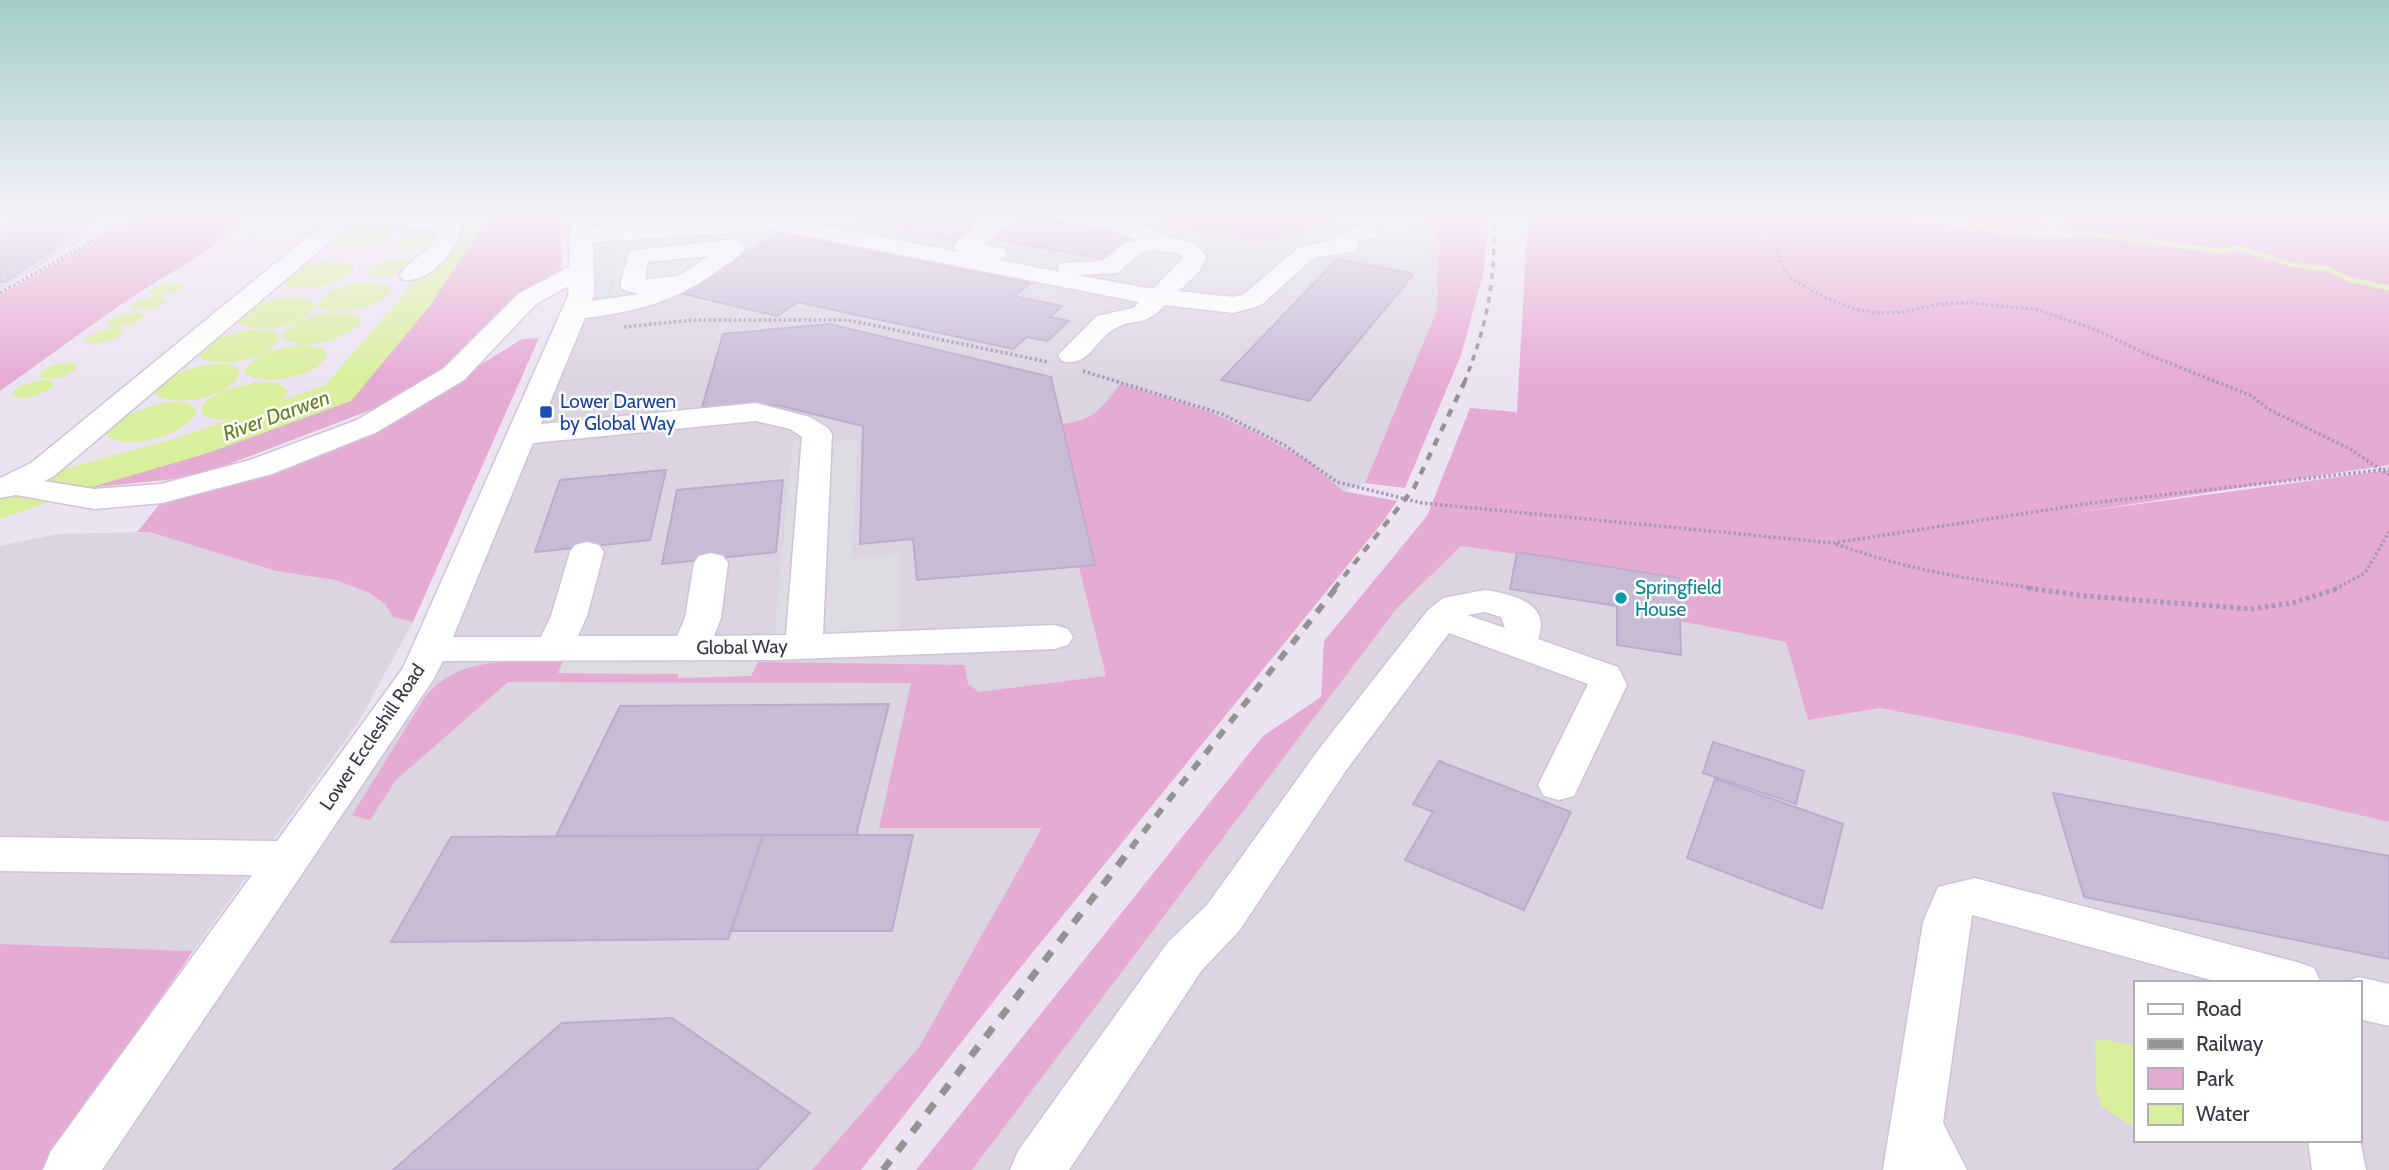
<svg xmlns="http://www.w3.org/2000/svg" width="2389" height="1170" font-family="Cabin,sans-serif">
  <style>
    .commercial { fill: #decdf4 }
    .industrial { fill: #dad5e0; fill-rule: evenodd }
    .green { fill: #e6abd3 }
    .parking { fill: #dedbe2 }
    .water { fill: #d9ef9d }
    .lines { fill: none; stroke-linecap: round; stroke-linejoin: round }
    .stream { stroke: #d9ef9d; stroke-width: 5 }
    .river { fill: #d9ef9d; fill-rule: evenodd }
    .building { fill: #c8bbd6; stroke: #bcabcd; stroke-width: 2 }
    .minor-casing { stroke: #cfc2db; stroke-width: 3 }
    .path-far1 { stroke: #ab97be; stroke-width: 3.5; stroke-dasharray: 2.5 2.5; stroke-linecap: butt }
    .path { stroke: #ab97be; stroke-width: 5; stroke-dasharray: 3.5 3.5; stroke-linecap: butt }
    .minor { fill: #fff; fill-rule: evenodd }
    .rail-far3 { stroke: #939393; stroke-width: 3.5; stroke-dasharray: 6 6; stroke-linecap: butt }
    .rail-far2 { stroke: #939393; stroke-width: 4.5; stroke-dasharray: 8 8; stroke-linecap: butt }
    .rail-far1 { stroke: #939393; stroke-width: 6; stroke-dasharray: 10 10; stroke-linecap: butt }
    .rail { stroke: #939393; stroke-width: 7; stroke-dasharray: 12 12; stroke-linecap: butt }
    .transit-dot { fill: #1a4fb4; stroke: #fff; stroke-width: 2.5 }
    .culture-dot { fill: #0f9aa8; stroke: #fff; stroke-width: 2.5 }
    .labels { text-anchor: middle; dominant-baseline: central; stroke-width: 5; stroke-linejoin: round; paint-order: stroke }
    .transit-label { font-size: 19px; fill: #164399; stroke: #fff; text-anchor: start }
    .culture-label { font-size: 19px; fill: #0d838f; stroke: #fff; text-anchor: start }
    .street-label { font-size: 19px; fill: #3b3343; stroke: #fff }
    .water-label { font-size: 21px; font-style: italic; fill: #647f25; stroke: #fff }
  </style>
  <rect width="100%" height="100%" fill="#ebe3f1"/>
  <path class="commercial" d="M 0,216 L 122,216 L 0,290 Z"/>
  <path class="industrial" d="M 689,216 L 1147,216 L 1152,221 L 1314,228 L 1347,216 L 1405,216 L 1434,227 L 1439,243 L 1437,310 L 1365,483 L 1343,491 L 1043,827 L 919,1047 L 812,1170 L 69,1170 L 430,649 L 581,296 L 581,228 L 679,221 Z
    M 149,532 L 276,571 L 335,580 L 368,592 L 385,604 L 393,617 L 413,622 L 359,721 L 193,951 L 0,944 L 0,546 L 57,534 Z
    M 1461,546 L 1679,578 L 1786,642 L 1808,720 L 1880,708 L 2017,735 L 2389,822 L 2389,1170 L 972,1170 L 1397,608 ZM 2135,983 L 2359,983 L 2359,1140 L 2135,1140 Z"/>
  <path class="green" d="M 140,216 L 245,216 C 219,247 192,260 159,280 C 104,314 53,354 0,391 L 0,295 Z
    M 484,216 L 564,216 L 560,235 L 562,273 L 429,382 L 381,406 L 221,467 L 174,479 L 87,488 L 69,485 L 195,449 L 348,394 L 433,296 Z
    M 1347,216 C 1328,225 1289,237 1269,241 C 1252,244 1158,227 1147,217 Z
    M 1406,216 L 1488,216 L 1488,220 L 1484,271 L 1461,355 L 1405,488 L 1365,483 L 1437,310 L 1439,243 L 1434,227 Z
    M 1528,216 L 1900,216 L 1972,230 L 2035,238 L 2073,238 L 2061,227 L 2057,216 L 2201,216 L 2227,219 L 2255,216 L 2389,216 L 2389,465 L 2073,513 L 2389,470 L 2389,822 L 2017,735 L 1880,708 L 1808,720 L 1786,642 L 1680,621 L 1678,578 L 1461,546 L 1397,608 L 972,1170 L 916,1170 L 1263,736 L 1321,697 L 1324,641 L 1427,516 L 1470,408 L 1517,412 Z
    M 1919,216 L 2043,216 L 2049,227 L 2044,230 L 2047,232 L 1980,226 Z
    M 539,338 L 413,622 L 393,617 L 385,604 L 368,592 L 335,580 L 276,571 L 149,532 L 137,532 L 164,499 L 378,428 L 522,339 Z
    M 1120,384 L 1208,411 L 1258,434 L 1305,459 L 1343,491 L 1397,501 L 1382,523 L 1007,984 L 861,1170 L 812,1170 L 919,1047 L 1042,828 L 879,828 L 911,683 L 508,682 L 396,780 L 370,820 L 352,815 L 425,697 C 458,655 514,662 563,661 L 559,673 L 678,674 L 678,677 L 751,676 L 758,662 L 965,665 L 968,684 L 979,692 L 1106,676 L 1079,567 L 1095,565 L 1062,424 C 1095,420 1101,409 1120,384 Z
    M 0,944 L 193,951 L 42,1170 L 0,1170 Z"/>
  <path class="parking" d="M 1370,218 L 1432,236 L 1408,268 L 1340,254 L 1359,237 L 1348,234 Z
    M 758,234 L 771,235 L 676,292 L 661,290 L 611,297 L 619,245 Z
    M 1155,249 L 1192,257 L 1171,270 L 1146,268 L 1150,263 L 1142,262 Z
    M 833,437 L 833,442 L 858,440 L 852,558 L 899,553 L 899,632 L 774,637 L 793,440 Z
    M 563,661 L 758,662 L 751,676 L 678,678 L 678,674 L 558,673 Z"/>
  <path class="water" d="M 366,223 L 390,225 L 395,229 C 386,248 346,251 328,243 L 344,228 Z
    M 418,235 L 431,235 L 437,240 C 426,251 407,254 393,248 L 395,242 Z
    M 394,259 L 407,259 L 413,264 C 400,274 384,280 367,273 L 370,266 Z
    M 323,261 L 349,263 L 354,267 L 353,271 C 336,286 303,294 282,284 L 281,279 L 300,267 Z
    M 174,282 L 185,286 L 176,292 L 159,296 L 166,299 C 160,310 140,313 129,307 L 137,301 L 156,296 L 149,293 L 157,286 Z
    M 359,282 L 386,284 L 391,288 L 390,293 C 373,309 339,317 318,306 L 317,302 L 335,288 Z
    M 283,298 C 294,297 307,296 315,305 C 306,327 257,334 238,323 L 238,318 L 258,304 Z
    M 132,313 L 142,313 L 144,317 L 134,324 L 117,327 L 123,330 C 117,342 98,345 85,342 L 85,338 L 99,331 L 114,328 L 106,324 L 114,317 Z
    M 336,313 L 356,315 L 361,320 L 360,325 L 333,340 L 305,345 L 322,348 L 327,354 C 321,377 264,386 246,374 L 245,369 C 258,352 281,347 301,345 L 284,339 L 283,334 C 295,318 318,314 336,313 Z
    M 247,330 C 259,329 271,328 280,337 C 272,360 217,369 199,357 L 199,352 L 210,342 L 221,337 Z
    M 72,362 L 78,367 C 68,377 49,383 37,375 L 53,365 Z
    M 227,364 L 236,367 L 240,373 C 230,397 175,409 155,394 L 155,389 C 175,370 199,364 227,364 Z
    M 42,380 L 52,381 L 54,385 C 44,394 23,403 11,394 L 21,385 Z
    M 253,383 C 266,382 279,380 288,391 C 280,415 221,428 202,414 L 201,408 L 206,401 L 225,390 Z
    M 162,403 C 175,402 189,400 197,411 C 187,435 126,452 106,435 L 106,429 L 120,417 Z
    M 2104,1039 L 2135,1046 L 2135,1128 L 2102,1107 L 2096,1089 L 2095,1041 Z"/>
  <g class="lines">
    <path class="stream" d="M 1910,216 L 2025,234 L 2060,235 L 2052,216
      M 2060,235 L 2100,235 L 2220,251 L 2239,248 L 2294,265 L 2329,269 L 2348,279 L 2389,288"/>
    <path class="river" d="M 462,216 L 491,216 L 429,307 L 351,401 L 208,453 L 92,487 L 0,519 L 0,492 L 64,469 L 180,437 L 325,385 L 405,293 Z"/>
  </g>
  <path class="building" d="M 21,216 L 100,216 L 5,282 L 0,282 L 0,230 Z
    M 828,216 L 996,216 L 960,242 Z
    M 1026,217 L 1129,236 L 1125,239 L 1138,241 L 1117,259 L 1104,257 L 1101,259 L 995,239 Z
    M 779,234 L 1031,283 L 1014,296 L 1062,306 L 1050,317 L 1069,321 L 1047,341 L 1027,337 L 1013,349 L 798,302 L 777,316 L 680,293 Z
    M 1337,259 L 1414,274 L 1309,401 L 1221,380 Z
    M 829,324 L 1051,377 L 1095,565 L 917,580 L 913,539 L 860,544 L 863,426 L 776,405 L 701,411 L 723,334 Z
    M 666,470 L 650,540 L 535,552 L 560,480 Z
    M 783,480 L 776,552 L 662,564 L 677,490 Z
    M 1517,552 L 1679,578 L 1681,655 L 1617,645 L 1617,606 L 1510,589 Z
    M 889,704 L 856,835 L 556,836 L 620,706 Z
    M 1713,742 L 1804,771 L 1796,804 L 1703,773 Z
    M 1439,761 L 1571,812 L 1524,910 L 1405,860 L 1433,812 L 1413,804 Z
    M 1715,779 L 1843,824 L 1822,909 L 1687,858 Z
    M 2053,793 L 2389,856 L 2389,959 L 2084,897 Z
    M 763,835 L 728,939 L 391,942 L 451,837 Z
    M 763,835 L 913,835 L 892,931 L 731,931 Z
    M 672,1018 L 810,1113 L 757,1170 L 393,1170 L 562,1023 Z"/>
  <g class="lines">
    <g class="minor-casing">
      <path id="minor" d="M 333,216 C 357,216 450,209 462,227 C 457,250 428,286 402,279 L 399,274 L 433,243 L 439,231 L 426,227 L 350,225 L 53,477 L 44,481 L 94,489 L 161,484 L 250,460 L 357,420 L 444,368 L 518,294 L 569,267 L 570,216 L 592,216 L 592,228 L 776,216 L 959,252 L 954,247 L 958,242 L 989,216 L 1014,216 L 984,244 L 1004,249 L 1008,254 L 999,260 L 1060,272 L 1057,268 L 1060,263 L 1102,261 L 1125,243 L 1137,240 L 1108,228 L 1074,221 L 1071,216 L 1123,218 L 1174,239 L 1195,243 L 1207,257 L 1199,271 L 1179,291 L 1233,297 L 1243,295 L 1299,247 L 1330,241 L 1343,231 L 1370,224 L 1378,226 L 1381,231 L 1378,236 L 1356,243 L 1359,247 L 1355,252 L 1315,257 L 1261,305 L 1233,313 L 1165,305 C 1142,329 1139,316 1116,328 C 1095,338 1090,368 1062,361 L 1058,355 L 1097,316 L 1133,308 L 1139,302 L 775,230 L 593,242 L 594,296 L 591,301 L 640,294 L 623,290 L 620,285 L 629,251 L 732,239 L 740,241 L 745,249 C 739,258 728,263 720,269 C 675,302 639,311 585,318 L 541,424 L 756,403 L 810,417 L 828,428 L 832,434 L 823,634 L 1055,625 L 1068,629 L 1073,637 L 1068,645 L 1055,649 L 773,660 L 443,661 L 433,680 L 102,1170 L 43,1170 L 51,1151 L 252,875 L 0,871 L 0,837 L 277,841 L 403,668 L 568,296 L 569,286 L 536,304 L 464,380 L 377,432 L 272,474 L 162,503 L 94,509 L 16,495 L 0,498 L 0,478 L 31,463 ZM 1154,250 L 1179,254 L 1183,258 L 1153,289 L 1076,275 L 1117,273 L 1141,253 ZM 708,256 L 678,276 L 645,279 L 648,262 ZM 756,421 L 790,429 L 802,437 L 786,635 L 714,636 L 721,618 L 728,563 L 723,556 L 711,553 L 699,556 L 694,563 L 685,618 L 677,636 L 578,636 L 587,616 L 604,552 L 599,545 L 587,542 L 575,545 L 570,552 L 551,616 L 541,637 L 453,637 L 533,443 Z
        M 1485,590 C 1512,594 1552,603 1538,639 L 1618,667 L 1627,685 L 1574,796 L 1559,800 L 1544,796 L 1538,785 L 1588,684 L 1449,633 L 1347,769 L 1239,931 L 1202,970 L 1069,1170 L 1010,1170 L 1018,1151 L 1168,942 L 1207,905 L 1319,749 L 1428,610 L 1443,598 ZM 1485,612 L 1501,617 L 1505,628 L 1467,615 Z
        M 1975,878 L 2297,962 L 2314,968 L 2321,983 L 2222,983 L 1972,915 L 1943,1123 L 1967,1170 L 1883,1170 L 1923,922 L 1938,887 Z
        M 2359,977 L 2389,984 L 2389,1026 L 2359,1019 L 2359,983 L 2342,983 Z
        M 2359,1134 L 2366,1170 L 2312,1170 L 2308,1140 L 2359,1140 Z"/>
    </g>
    <path class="path-far1" d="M 1768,233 L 1788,277 L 1824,297 L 1854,309 L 1879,313 L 1903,312 L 1940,304 L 1968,303 L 2035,309 L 2094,329 L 2149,355 L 2252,396 L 2268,409 L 2350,449 L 2389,475
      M 0,293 L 137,216
      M 624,327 L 693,320 L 848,320 L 1048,362
      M 1083,371 L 1222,414 L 1286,446 L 1337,482 L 1422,503 L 1833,543 L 2092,503 L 2389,469
      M 1836,544 C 1904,569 1968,579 2040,589
      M 2335,589 L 2365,573 L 2389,532"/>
    <path class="path" d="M 2028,588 L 2086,596 L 2251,609 L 2292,603 L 2340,588"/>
    <use href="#minor" class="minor"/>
    <path class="rail-far3" d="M 1464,383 C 1487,326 1497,277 1493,216"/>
    <path class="rail-far2" d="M 1334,589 L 1414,488 L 1465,381"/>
    <path class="rail-far1" d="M 1131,848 L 1336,588"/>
    <path class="rail" d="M 883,1170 L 1133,846"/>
  </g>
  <linearGradient id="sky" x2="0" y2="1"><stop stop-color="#a2ccca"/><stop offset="0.57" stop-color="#f6f2f9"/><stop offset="1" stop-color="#f6f2f9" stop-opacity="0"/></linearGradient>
  <rect width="2389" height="380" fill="url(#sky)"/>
  <rect class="transit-dot" x="539" y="405" width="14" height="14" rx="3.5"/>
  <circle class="culture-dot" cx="1621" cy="598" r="7"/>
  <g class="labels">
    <g class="transit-label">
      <text x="560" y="401">Lower Darwen<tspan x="560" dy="22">by Global Way</tspan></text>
    </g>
    <g class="culture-label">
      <text x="1635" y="587">Springfield<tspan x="1635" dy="22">House</tspan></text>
    </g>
    <g class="street-label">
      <text transform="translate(742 647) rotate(-1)">Global Way</text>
      <text transform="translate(372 737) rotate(-56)">Lower Eccleshill Road</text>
    </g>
    <g class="water-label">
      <text transform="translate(276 415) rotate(-20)">River Darwen</text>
    </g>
  </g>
  <rect x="2134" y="981" width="228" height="161" fill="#ffffff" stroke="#b1adb4" stroke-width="2"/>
  <rect x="2148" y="1004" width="35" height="10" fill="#ffffff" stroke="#b1adb4" stroke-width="2"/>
  <text x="2196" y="1016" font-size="21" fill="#3b3343">Road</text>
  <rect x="2148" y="1039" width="35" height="10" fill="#939393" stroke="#b1adb4" stroke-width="2"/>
  <text x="2196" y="1051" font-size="21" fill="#3b3343">Railway</text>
  <rect x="2148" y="1068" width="35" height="21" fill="#e6abd3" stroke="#b1adb4" stroke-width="2"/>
  <text x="2196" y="1086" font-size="21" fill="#3b3343">Park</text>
  <rect x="2148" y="1104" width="35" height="21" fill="#d9ef9d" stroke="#b1adb4" stroke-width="2"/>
  <text x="2196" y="1121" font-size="21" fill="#3b3343">Water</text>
</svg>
